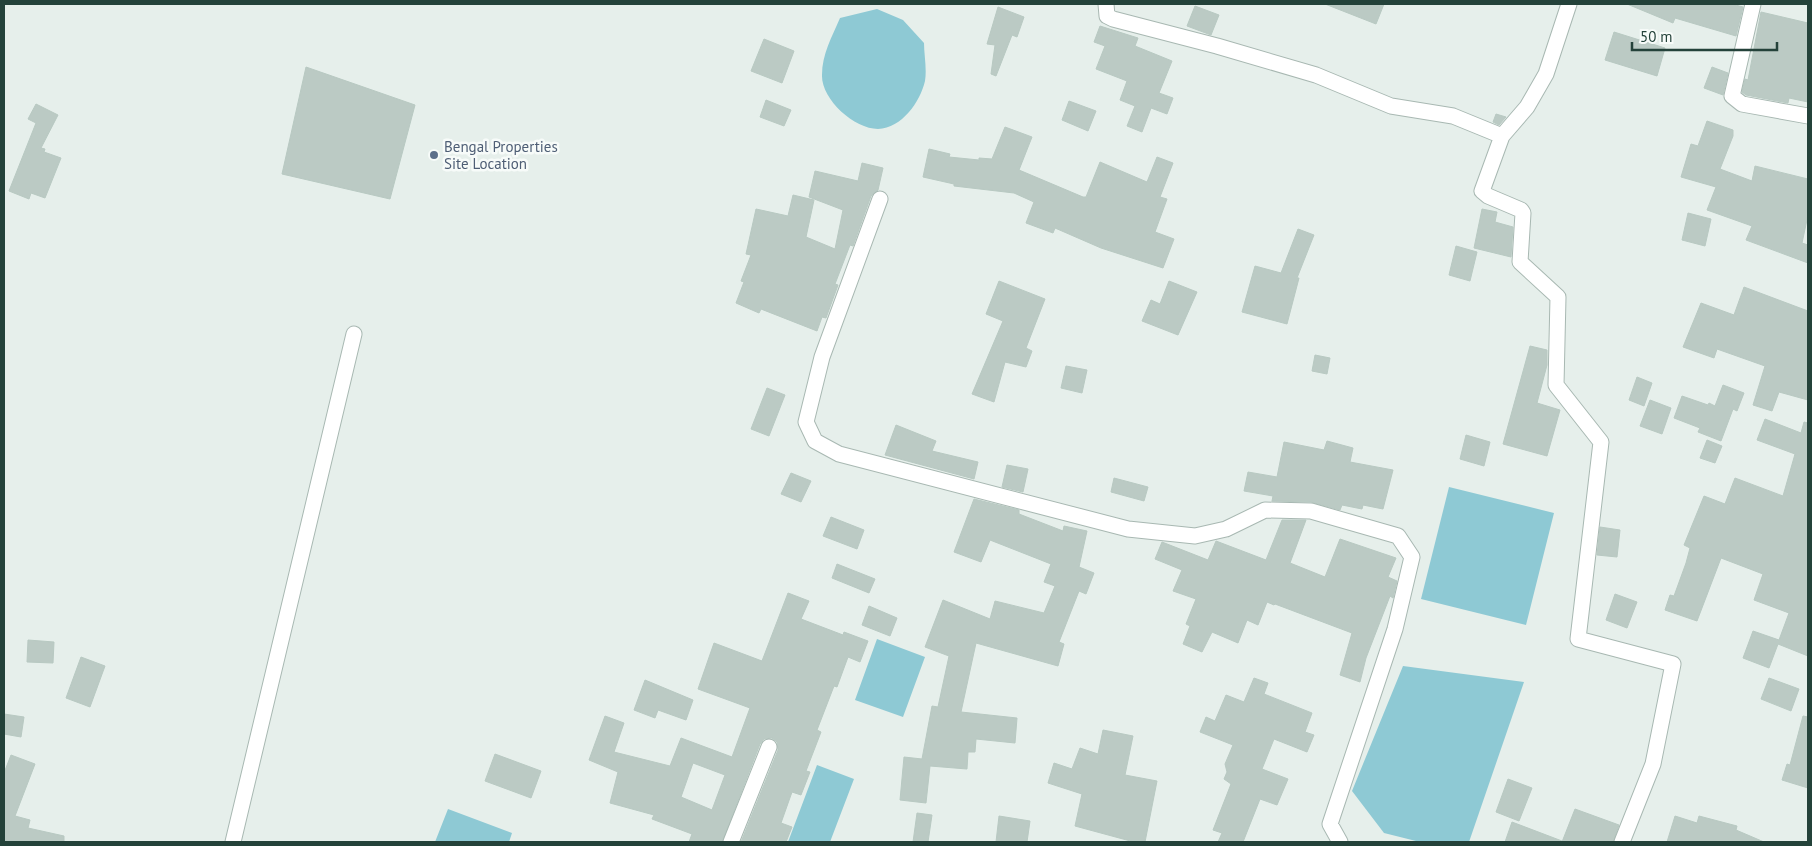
<svg xmlns="http://www.w3.org/2000/svg" width="1812" height="846" font-family="'PT Sans',sans-serif">
  <style>
    .water { fill: #8ec9d4 }
    .building { fill: #bbcac4; stroke: #b8c9c2; fill-rule: evenodd }
    .lines { fill: none; stroke-linecap: round; stroke-linejoin: round }
    .minor-casing { stroke: #a8b8b2; stroke-width: 17 }
    .minor { stroke: #fff; stroke-width: 15 }
    .service-dot { fill: #5c6f8a; stroke: #f7fbf9; stroke-width: 2 }
    .labels { text-anchor: middle; dominant-baseline: central; stroke-width: 5; stroke-linejoin: round; paint-order: stroke }
    .service-label { font-size: 15px; fill: #4e5e75; stroke: #f7fbf9; text-anchor: start }
  </style>
  <rect width="100%" height="100%" fill="#e6efeb"/>
  <path class="water" d="M 877,9 L 903,20 L 924,43 C 924,54 927,69 925,81 C 920,102 902,128 878,129 C 854,129 821,99 822,75 C 822,54 832,37 840,18 Z
    M 1449,487 L 1554,513 L 1526,625 L 1421,599 Z
    M 877,639 L 925,657 L 903,717 L 855,700 Z
    M 1403,666 L 1524,682 L 1469,842 L 1420,842 L 1384,833 L 1352,791 Z
    M 817,765 L 854,779 L 830,842 L 788,842 Z
    M 448,809 L 512,833 L 509,842 L 435,842 Z"/>
  <path class="building" d="M 1325,4 L 1384,4 L 1376,24 Z
    M 1627,4 L 1732,4 L 1743,7 L 1736,36 L 1675,18 L 1673,23 Z
    M 1195,6 L 1219,15 L 1211,35 L 1187,26 Z
    M 998,7 L 1024,17 L 1017,37 L 1012,35 L 996,76 L 991,74 L 995,45 L 987,44 Z
    M 1761,12 L 1808,23 L 1808,102 L 1789,98 L 1788,103 L 1746,95 L 1742,92 L 1745,79 L 1748,80 Z
    M 1100,26 L 1138,38 L 1135,46 L 1172,61 L 1159,93 L 1173,98 L 1167,114 L 1151,108 L 1142,132 L 1127,126 L 1135,106 L 1120,100 L 1127,81 L 1096,69 L 1105,46 L 1094,42 Z
    M 1614,32 L 1665,48 L 1657,76 L 1605,60 Z
    M 764,39 L 794,51 L 782,83 L 751,71 Z
    M 306,67 L 415,105 L 390,199 L 282,174 Z
    M 1712,67 L 1728,73 L 1723,95 L 1704,88 Z
    M 766,100 L 791,110 L 784,126 L 760,117 Z
    M 1069,101 L 1096,111 L 1088,131 L 1062,120 Z
    M 36,104 L 58,115 L 41,148 L 45,149 L 44,152 L 61,158 L 45,198 L 31,193 L 29,199 L 9,191 L 36,123 L 28,119 Z
    M 1496,114 L 1506,117 L 1499,125 L 1493,122 Z
    M 1707,121 L 1733,130 L 1733,136 L 1720,169 L 1752,181 L 1755,166 L 1808,179 L 1808,215 L 1802,243 L 1808,245 L 1808,263 L 1746,240 L 1752,226 L 1707,210 L 1716,187 L 1681,177 L 1691,144 L 1698,146 Z
    M 1005,127 L 1032,137 L 1019,170 L 1083,197 L 1086,197 L 1100,162 L 1147,182 L 1157,157 L 1173,163 L 1160,197 L 1167,199 L 1155,232 L 1174,239 L 1163,268 L 1101,248 L 1055,228 L 1053,233 L 1026,223 L 1034,202 L 1014,193 L 954,186 L 954,184 L 923,177 L 929,149 L 950,154 L 949,157 L 979,160 L 979,158 L 992,159 Z
    M 862,163 L 883,168 L 878,190 L 871,196 L 853,246 L 850,245 L 835,284 L 838,285 L 826,318 L 822,317 L 817,331 L 761,309 L 759,313 L 736,303 L 744,282 L 741,281 L 751,255 L 746,254 L 756,209 L 788,216 L 793,195 L 814,200 L 806,237 L 835,249 L 843,210 L 809,197 L 815,171 L 858,181 Z
    M 1482,209 L 1497,212 L 1495,222 L 1513,227 L 1511,257 L 1474,248 Z
    M 1688,213 L 1711,219 L 1705,246 L 1682,240 Z
    M 1298,229 L 1314,235 L 1297,278 L 1299,278 L 1287,324 L 1242,312 L 1255,266 L 1281,273 Z
    M 1456,246 L 1477,252 L 1470,281 L 1449,275 Z
    M 999,281 L 1045,299 L 1026,348 L 1032,351 L 1026,367 L 1005,362 L 994,402 L 972,394 L 1003,321 L 986,314 Z
    M 1169,281 L 1197,292 L 1178,335 L 1142,321 L 1151,300 L 1160,304 Z
    M 1744,287 L 1808,311 L 1808,400 L 1779,392 L 1772,411 L 1753,405 L 1765,366 L 1717,349 L 1714,358 L 1683,347 L 1701,303 L 1734,315 Z
    M 1530,346 L 1547,350 L 1547,365 L 1537,403 L 1560,410 L 1547,456 L 1503,444 Z
    M 1315,355 L 1330,358 L 1327,374 L 1312,371 Z
    M 1066,366 L 1087,370 L 1082,393 L 1061,388 Z
    M 1637,377 L 1652,383 L 1644,406 L 1629,400 Z
    M 1723,385 L 1744,393 L 1737,411 L 1733,409 L 1721,441 L 1698,432 L 1700,428 L 1674,418 L 1682,396 L 1708,405 L 1709,403 L 1715,406 Z
    M 767,388 L 785,395 L 769,436 L 751,429 Z
    M 1650,400 L 1671,408 L 1662,434 L 1640,426 Z
    M 1765,419 L 1801,433 L 1804,422 L 1808,423 L 1808,656 L 1778,644 L 1769,668 L 1743,658 L 1753,631 L 1779,640 L 1789,613 L 1754,600 L 1763,574 L 1721,558 L 1697,621 L 1665,610 L 1670,595 L 1674,596 L 1686,563 L 1690,548 L 1684,545 L 1704,496 L 1725,504 L 1735,478 L 1783,496 L 1795,454 L 1757,440 Z
    M 896,425 L 936,441 L 932,451 L 978,462 L 974,479 L 885,455 Z
    M 1466,435 L 1490,442 L 1484,466 L 1460,459 Z
    M 1707,440 L 1722,446 L 1715,463 L 1700,458 Z
    M 1327,441 L 1353,448 L 1350,462 L 1393,470 L 1383,509 L 1363,505 L 1362,509 L 1342,505 L 1340,510 L 1311,502 L 1272,501 L 1273,496 L 1244,491 L 1248,472 L 1277,477 L 1284,442 L 1324,450 Z
    M 1007,465 L 1028,469 L 1023,492 L 1002,487 Z
    M 791,473 L 811,481 L 801,502 L 781,494 Z
    M 1114,478 L 1148,487 L 1144,501 L 1111,492 Z
    M 974,499 L 1019,510 L 1019,514 L 1063,531 L 1064,526 L 1087,531 L 1079,567 L 1094,573 L 1086,594 L 1079,591 L 1059,642 L 1064,644 L 1058,666 L 976,643 L 961,712 L 1017,718 L 1015,743 L 976,739 L 975,752 L 968,752 L 967,769 L 930,766 L 926,803 L 900,800 L 904,757 L 922,759 L 932,706 L 938,707 L 949,656 L 925,647 L 943,600 L 990,619 L 995,601 L 1044,613 L 1055,586 L 1044,582 L 1051,564 L 990,540 L 981,562 L 954,552 Z
    M 831,517 L 864,530 L 857,549 L 823,536 Z
    M 1282,520 L 1306,520 L 1290,563 L 1325,577 L 1340,539 L 1396,558 L 1388,577 L 1397,581 L 1393,598 L 1390,596 L 1366,658 L 1360,682 L 1340,675 L 1352,633 L 1275,604 L 1274,605 L 1267,602 L 1258,625 L 1247,620 L 1238,643 L 1212,632 L 1202,652 L 1183,644 L 1190,626 L 1186,624 L 1196,599 L 1173,591 L 1182,570 L 1155,559 L 1162,542 L 1208,560 L 1216,541 L 1266,560 Z
    M 1600,527 L 1620,530 L 1617,557 L 1597,555 Z
    M 837,564 L 875,579 L 869,593 L 832,578 Z
    M 788,593 L 809,601 L 801,619 L 843,635 L 844,632 L 868,641 L 860,662 L 848,657 L 837,687 L 834,686 L 817,730 L 821,732 L 806,771 L 810,772 L 801,795 L 792,792 L 781,823 L 792,827 L 786,842 L 741,842 L 778,750 L 777,742 L 772,738 L 764,739 L 760,744 L 722,842 L 689,842 L 692,834 L 652,819 L 654,815 L 610,803 L 618,772 L 589,760 L 605,716 L 624,723 L 614,752 L 670,766 L 681,738 L 732,757 L 750,708 L 698,689 L 714,643 L 762,661 ZM 693,763 L 725,775 L 712,810 L 681,797 Z
    M 1615,594 L 1637,602 L 1627,628 L 1606,620 Z
    M 869,606 L 897,618 L 890,636 L 862,625 Z
    M 28,640 L 54,642 L 53,663 L 27,662 Z
    M 81,657 L 105,666 L 90,707 L 66,698 Z
    M 1254,678 L 1268,683 L 1264,694 L 1312,713 L 1305,732 L 1314,735 L 1307,752 L 1274,739 L 1262,769 L 1288,779 L 1277,805 L 1260,799 L 1243,842 L 1218,842 L 1222,833 L 1213,830 L 1231,784 L 1224,779 L 1227,772 L 1225,764 L 1233,745 L 1200,732 L 1206,717 L 1215,721 L 1226,695 L 1244,702 Z
    M 1769,678 L 1799,689 L 1791,711 L 1761,699 Z
    M 645,680 L 693,700 L 686,720 L 658,710 L 655,718 L 634,710 Z
    M 4,714 L 24,717 L 21,737 L 4,734 Z
    M 1803,716 L 1808,717 L 1808,788 L 1782,780 L 1787,764 L 1790,765 Z
    M 1103,730 L 1133,736 L 1125,775 L 1157,781 L 1145,842 L 1134,842 L 1075,826 L 1082,794 L 1048,783 L 1054,763 L 1072,769 L 1080,748 L 1098,754 Z
    M 495,754 L 541,771 L 531,798 L 485,781 Z
    M 11,755 L 35,764 L 15,816 L 30,820 L 28,828 L 64,836 L 64,842 L 4,842 L 4,773 Z
    M 1508,779 L 1532,788 L 1519,821 L 1496,812 Z
    M 1575,809 L 1619,825 L 1613,842 L 1562,842 Z
    M 917,813 L 932,815 L 928,842 L 913,842 Z
    M 999,816 L 1030,821 L 1027,842 L 996,842 Z
    M 1675,816 L 1697,823 L 1699,816 L 1737,826 L 1736,830 L 1764,842 L 1667,842 Z
    M 1512,822 L 1562,841 L 1561,842 L 1505,842 Z"/>
  <g class="lines">
    <g class="minor-casing">
      <path id="minor" d="M 1106,4 L 1107,16 L 1113,19 L 1217,46 L 1316,75 L 1391,106 L 1453,116 L 1502,136
        M 1569,4 L 1546,74 L 1527,107 L 1502,136 L 1482,191 L 1488,196 L 1521,210 L 1523,213 L 1520,262 L 1558,297 L 1556,385 L 1601,442 L 1578,639 L 1673,664 L 1653,764 L 1622,842
        M 1753,4 L 1732,96 L 1742,104 L 1808,116
        M 880,199 L 822,357 L 806,422 L 815,441 L 839,454 L 1128,529 L 1195,536 L 1226,529 L 1265,510 L 1311,511 L 1398,536 L 1412,557 L 1395,629 L 1330,824 L 1340,842
        M 233,842 L 354,334
        M 731,842 L 769,747"/>
    </g>
    <use href="#minor" class="minor"/>
  </g>
  <circle class="service-dot" cx="434" cy="155" r="5"/>
  <g class="labels">
    <g class="service-label">
      <text x="444" y="146">Bengal Properties<tspan x="444" dy="17">Site Location</tspan></text>
    </g>
  </g>
  <rect width="1812" height="846" fill="none" stroke="#24423a" stroke-width="10"/>
  <path d="M1632 42v8h145v-8" fill="none" stroke="#24423a" stroke-width="2.5"/>
  <text x="1640" y="42" font-size="15" fill="#24423a" stroke="#f7fbf9" stroke-width="4" paint-order="stroke">50 m</text>
</svg>
